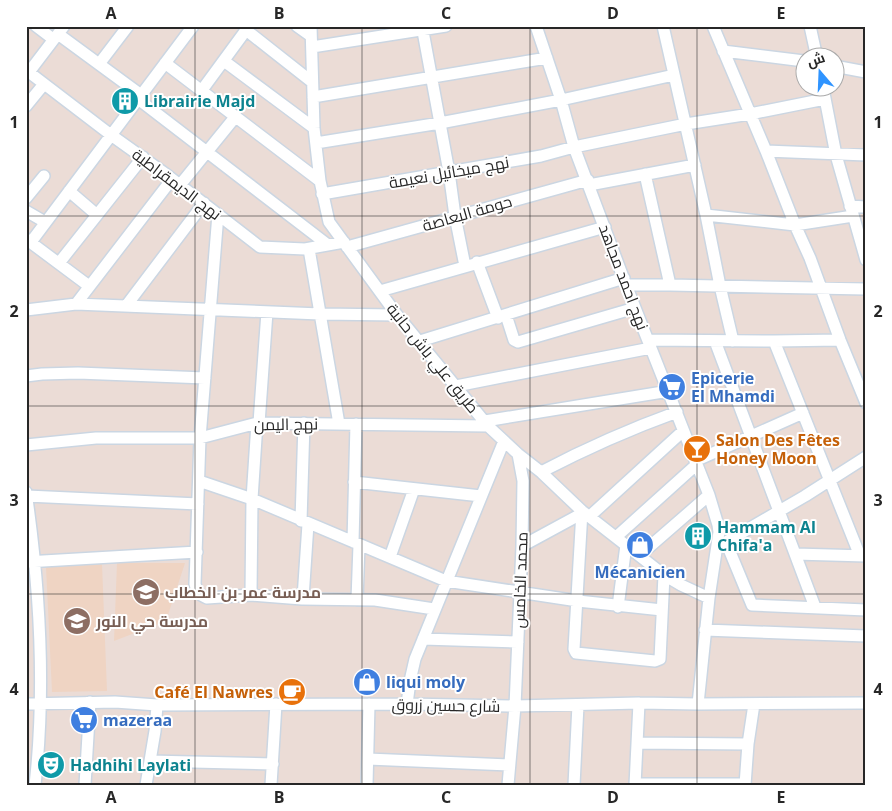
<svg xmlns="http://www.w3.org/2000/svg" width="892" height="811" font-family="'Open Sans',Cairo,sans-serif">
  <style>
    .education { fill: #efd4c3 }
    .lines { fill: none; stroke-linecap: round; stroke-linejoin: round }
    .minor-casing { stroke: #cbd6e2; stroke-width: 14 }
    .minor { stroke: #fff; stroke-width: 11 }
    .grid { fill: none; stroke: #272727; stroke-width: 1; stroke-opacity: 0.55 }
    .labels { text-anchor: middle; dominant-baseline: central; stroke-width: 4; stroke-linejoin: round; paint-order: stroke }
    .culture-label { font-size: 16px; font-weight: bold; fill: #0d838f; stroke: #fff; text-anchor: start }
    .street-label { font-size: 16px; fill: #272727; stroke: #fff }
    .shop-label { font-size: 16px; font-weight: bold; fill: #366cbe; stroke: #fff; text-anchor: start }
    .food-label { font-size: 16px; font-weight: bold; fill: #c56008; stroke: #fff; text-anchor: start }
    .education-label { font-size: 16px; font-weight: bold; fill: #785e54; stroke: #fff; text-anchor: start }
    .neatline { fill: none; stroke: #272727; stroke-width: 2 }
    .grid-label { font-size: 16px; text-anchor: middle; font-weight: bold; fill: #272727 }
  </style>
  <rect width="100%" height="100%" fill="#ebdcd6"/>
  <path class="education" d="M 117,563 L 185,563 L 166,621 L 114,641 Z
    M 102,564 L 107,691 L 52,692 L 46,567 Z"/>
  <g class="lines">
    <g class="minor-casing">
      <path id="minor" d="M 36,26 L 53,39
        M 297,26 L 311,36
        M 311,26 L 314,128 L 320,181 L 329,222 L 397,315 L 488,426 L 518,454 L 541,472 L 582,511 L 664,575 L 681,585 L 709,598
        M 422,26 L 449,172 L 455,216 L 465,266
        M 536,26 L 561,100 L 574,147 L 626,285 L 709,495 L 718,525 L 719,532 L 709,598 L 698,704
        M 663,26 L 706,215 L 720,286 L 733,341
        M 713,26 L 766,151 L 795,225 L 810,258 L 840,340 L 866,403
        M 810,26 L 817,58
        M 246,30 L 312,82
        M 58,34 L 141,95
        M 312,47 L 446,26
        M 723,51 L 804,61
        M 224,61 L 314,128
        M 165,63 L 320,181
        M 99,64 L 128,26
        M 834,66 L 866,72
        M 26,70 L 111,135 L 167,175 L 260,247 L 305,249 L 344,242
        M 29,72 L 64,26
        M 823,88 L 836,155 L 866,260
        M 202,90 L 249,26
        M 313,97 L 547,58
        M 138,99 L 328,245
        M 26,106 L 44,84
        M 316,143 L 440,123 L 561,100 L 674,75
        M 766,151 L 866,155
        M 645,174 L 670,285
        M 180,185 L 236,116
        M 589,185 L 695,165
        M 69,191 L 97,215
        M 322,194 L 541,156 L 574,147 L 686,124 L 750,114 L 825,99
        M 26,198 L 44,176
        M 850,206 L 866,207
        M 26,211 L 45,222
        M 218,214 L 200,438 L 195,584 C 197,592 199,595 207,598 L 251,595 L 302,599 L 375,600 L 434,609
        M 706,215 L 795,225 L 853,216
        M 26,239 L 89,286
        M 31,242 L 193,26
        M 347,247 L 588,180
        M 309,249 L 339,424
        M 477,262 L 498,318
        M 59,263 L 143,157
        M 626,285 L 670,285 L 866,289
        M 380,291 L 605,227
        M 76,304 L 172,179
        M 126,306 L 204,203
        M 26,310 L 76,304 L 320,314 L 397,315
        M 506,315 L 514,340 L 518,342 L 635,308
        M 648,340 L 774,341 L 840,340
        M 420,341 L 624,278
        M 715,341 L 815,607
        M 774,341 L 860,556
        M 26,376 L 42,374 L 78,373 L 205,378
        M 456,386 L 651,348
        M 485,421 L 669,391
        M 259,423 L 267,312
        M 26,445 L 96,438 L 200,438 L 257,423 L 488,426
        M 695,461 L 803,413
        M 541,472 C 585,449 630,429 677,412
        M 199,481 L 252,499 L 446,581 L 578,601 L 662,610
        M 354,482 L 481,496
        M 26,492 C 40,589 46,687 35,785
        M 27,496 L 198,504
        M 582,511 L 574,649 L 576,653 L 655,661 L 660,659 L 664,575
        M 590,516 L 683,431
        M 301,521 L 304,423
        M 616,537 L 696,465
        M 353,542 L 356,424
        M 726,542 L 752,605 L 866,610
        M 721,544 L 726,542 L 805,496 L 866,457
        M 522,546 L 581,514
        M 795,554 L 866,556
        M 640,555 L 709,495
        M 390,557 L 414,489
        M 26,562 L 197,552
        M 251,595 L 252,499 L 257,423
        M 303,598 L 308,524
        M 357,600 L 359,545
        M 618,607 L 626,545
        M 705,630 L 866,636
        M 423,639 L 518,642
        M 26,704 L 115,702 L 157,705 L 407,704 L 515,706 L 639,703 L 698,704 L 866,703
        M 407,704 L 410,681 L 415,659 L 504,441
        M 637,743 L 748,744 L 745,785
        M 748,744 L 754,704
        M 368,759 L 509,765
        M 150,761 L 273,764
        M 635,784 L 745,784
        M 85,785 L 90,702
        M 146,785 L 155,731 L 157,705
        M 271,785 L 276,704
        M 367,785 L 369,704
        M 508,785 L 515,706 L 522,546 L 523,481 L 518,454
        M 574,785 L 578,705
        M 635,785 L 639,703"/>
    </g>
    <use href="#minor" class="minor"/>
  </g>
  <path class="grid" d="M 195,26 L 195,785M 362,26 L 362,785M 530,26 L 530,785M 697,26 L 697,785M 26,216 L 866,216M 26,406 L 866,406M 26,594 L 866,594"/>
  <defs>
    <g id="building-disc" transform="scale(1.4375)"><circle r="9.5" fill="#0f9aa8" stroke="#fff"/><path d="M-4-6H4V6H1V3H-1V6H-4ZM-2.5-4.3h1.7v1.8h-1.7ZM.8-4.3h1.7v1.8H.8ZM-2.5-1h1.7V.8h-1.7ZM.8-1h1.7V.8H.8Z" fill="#fff"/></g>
    <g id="supermarket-disc" transform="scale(1.4375)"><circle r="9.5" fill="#3f7fe0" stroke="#fff"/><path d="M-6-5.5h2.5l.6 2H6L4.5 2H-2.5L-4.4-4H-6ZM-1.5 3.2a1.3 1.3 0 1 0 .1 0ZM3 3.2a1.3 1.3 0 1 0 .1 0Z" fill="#fff"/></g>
    <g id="bar-disc" transform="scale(1.4375)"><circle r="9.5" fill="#e8710a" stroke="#fff"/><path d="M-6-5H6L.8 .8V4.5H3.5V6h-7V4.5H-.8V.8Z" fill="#fff"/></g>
    <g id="shop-disc" transform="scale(1.4375)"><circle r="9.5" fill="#3f7fe0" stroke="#fff"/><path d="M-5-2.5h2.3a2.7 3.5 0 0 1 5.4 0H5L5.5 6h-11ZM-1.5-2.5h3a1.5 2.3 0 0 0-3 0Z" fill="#fff"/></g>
    <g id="school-disc" transform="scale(1.4375)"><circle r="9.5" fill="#8d6e63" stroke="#fff"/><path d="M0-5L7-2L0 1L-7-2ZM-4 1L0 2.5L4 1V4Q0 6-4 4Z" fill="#fff"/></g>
    <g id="cafe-disc" transform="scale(1.4375)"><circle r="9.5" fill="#e8710a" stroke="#fff"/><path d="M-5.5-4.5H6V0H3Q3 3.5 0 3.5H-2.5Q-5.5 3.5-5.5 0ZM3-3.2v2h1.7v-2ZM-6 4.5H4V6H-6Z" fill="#fff"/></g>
    <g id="theatre-disc" transform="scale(1.4375)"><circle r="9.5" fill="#0f9aa8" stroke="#fff"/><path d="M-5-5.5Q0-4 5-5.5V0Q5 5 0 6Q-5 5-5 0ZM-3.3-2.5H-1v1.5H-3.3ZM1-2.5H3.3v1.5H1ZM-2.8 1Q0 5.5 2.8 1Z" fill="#fff"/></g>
  </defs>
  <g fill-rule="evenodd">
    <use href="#building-disc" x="125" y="101"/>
    <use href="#supermarket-disc" x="672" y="387"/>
    <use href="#bar-disc" x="697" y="449"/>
    <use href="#building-disc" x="698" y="536"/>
    <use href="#shop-disc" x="640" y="545"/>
    <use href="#school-disc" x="146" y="592"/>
    <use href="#school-disc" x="77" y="621"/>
    <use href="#shop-disc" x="367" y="682"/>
    <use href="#cafe-disc" x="292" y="692"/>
    <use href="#supermarket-disc" x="84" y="720"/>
    <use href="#theatre-disc" x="51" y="765"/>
  </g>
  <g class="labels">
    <g class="culture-label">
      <text x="144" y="101">Librairie Majd</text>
      <text x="717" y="527">Hammam Al<tspan x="717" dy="18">Chifa'a</tspan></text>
      <text x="70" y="765">Hadhihi Laylati</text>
    </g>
    <g class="street-label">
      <text transform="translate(449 172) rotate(-10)">نهج ميخائيل نعيمة</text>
      <text transform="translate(177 184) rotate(37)">نهج الديمقراطية</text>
      <text transform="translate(467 213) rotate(-16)">حومة البعاصة</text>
      <text transform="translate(624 277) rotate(69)">نهج احمد مجاهد</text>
      <text transform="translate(433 358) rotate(51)">طريق علي باش حانبة</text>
      <text transform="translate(286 424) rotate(-1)">نهج اليمن</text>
      <text transform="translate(520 580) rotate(-88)">محمد الخامس</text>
      <text transform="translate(446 705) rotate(1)">شارع حسين زروق</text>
    </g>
    <g class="shop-label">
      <text x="691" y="378">Epicerie<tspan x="691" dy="18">El Mhamdi</tspan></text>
      <text x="640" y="572" text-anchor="middle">Mécanicien</text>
      <text x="386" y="682">liqui moly</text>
      <text x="103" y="720">mazeraa</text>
    </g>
    <g class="food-label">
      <text x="716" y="440">Salon Des Fêtes<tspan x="716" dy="18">Honey Moon</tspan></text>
      <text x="273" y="692" text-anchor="end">Café El Nawres</text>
    </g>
    <g class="education-label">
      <text x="165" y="592">مدرسة عمر بن الخطاب</text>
      <text x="96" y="621">مدرسة حي النور</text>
    </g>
  </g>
  <rect width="892" height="811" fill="none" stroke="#ffffff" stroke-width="55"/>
  <g transform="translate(820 72) rotate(341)"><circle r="24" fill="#ffffff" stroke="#a9a9a9"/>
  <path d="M0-4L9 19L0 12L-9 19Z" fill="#2f94ff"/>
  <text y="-8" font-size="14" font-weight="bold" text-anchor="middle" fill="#272727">ش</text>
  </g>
  <rect x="28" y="28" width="836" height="756" class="neatline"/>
  <g class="grid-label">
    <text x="111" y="19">A</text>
    <text x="279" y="19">B</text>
    <text x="446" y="19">C</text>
    <text x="613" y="19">D</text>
    <text x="781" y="19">E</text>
    <text x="14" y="128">1</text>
    <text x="878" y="128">1</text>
    <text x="14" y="317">2</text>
    <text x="878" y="317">2</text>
    <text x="14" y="506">3</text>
    <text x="878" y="506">3</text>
    <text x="14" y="695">4</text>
    <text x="878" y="695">4</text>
    <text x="111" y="803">A</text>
    <text x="279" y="803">B</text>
    <text x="446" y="803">C</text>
    <text x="613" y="803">D</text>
    <text x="781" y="803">E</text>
  </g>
</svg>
